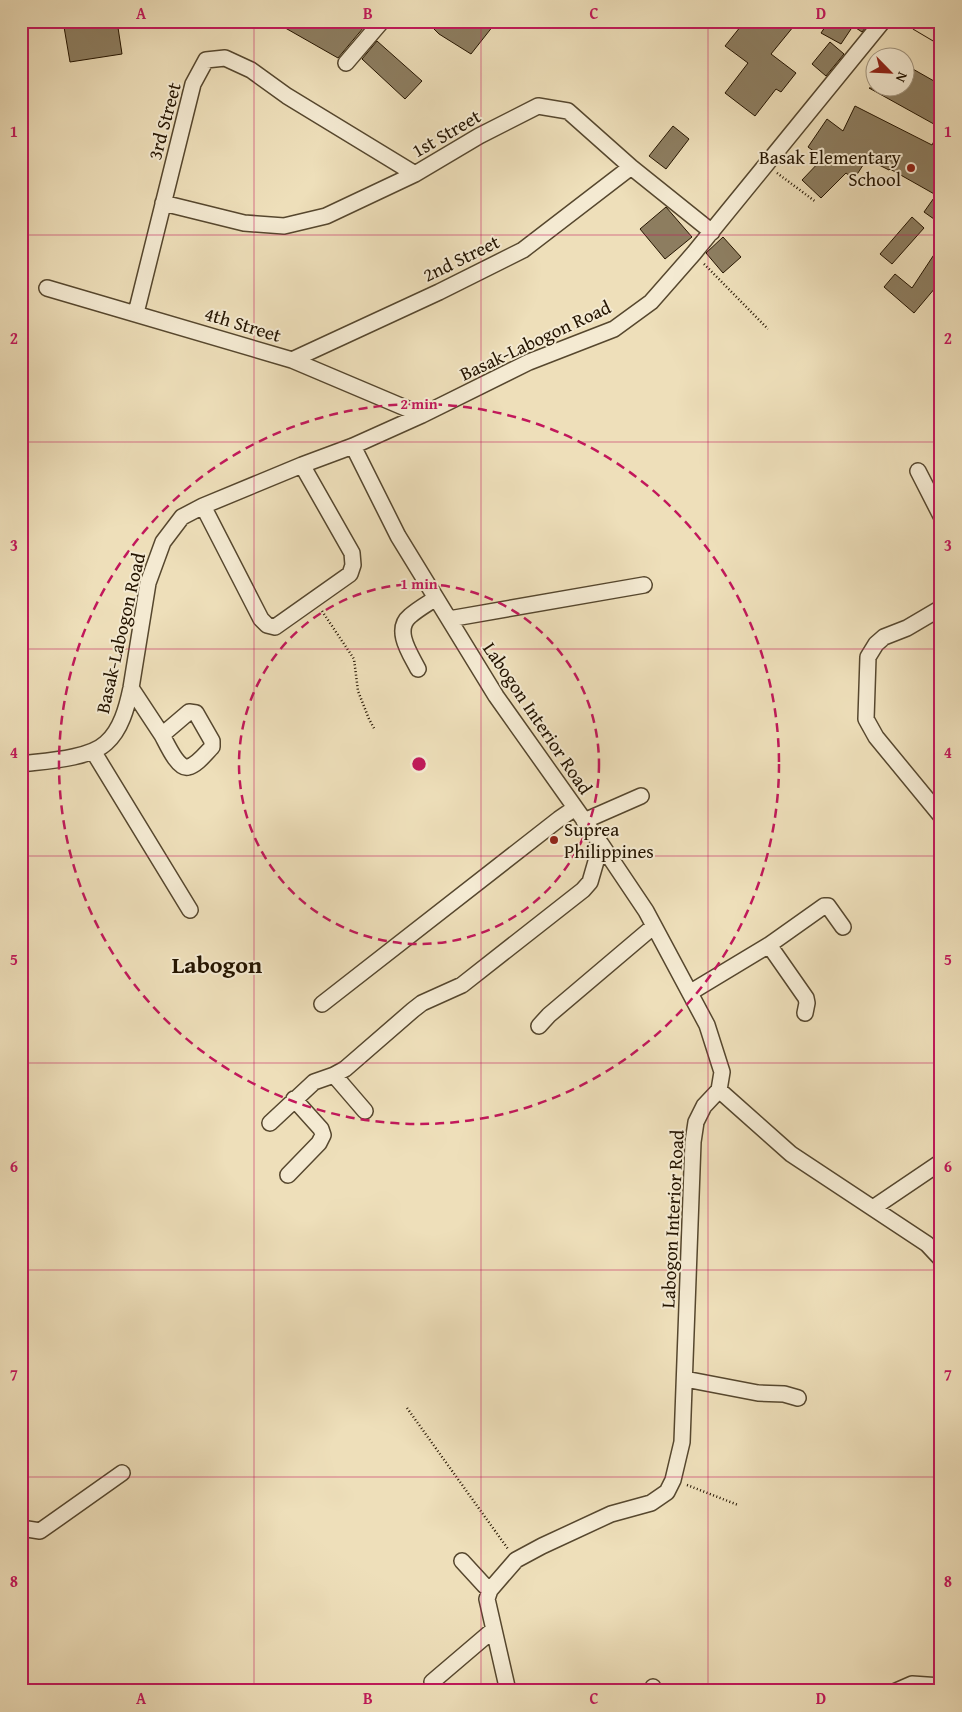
<svg xmlns="http://www.w3.org/2000/svg" width="962" height="1712" font-family="'Gentium Book Plus',serif">
  <style>
    .building { fill: #8d7e61; stroke: #241400 }
    .lines { fill: none; stroke-linecap: round; stroke-linejoin: round }
    .minor-casing { stroke: #56472e; stroke-width: 18 }
    .major-casing { stroke: #241400; stroke-width: 21 }
    .path { stroke: #241400; stroke-width: 2.5; stroke-dasharray: 1 2.5; stroke-linecap: butt }
    .minor { stroke: #f4ead2; stroke-width: 15 }
    .major { stroke: #eedfba; stroke-width: 19 }
    .grid { fill: none; stroke: #c2185b; stroke-width: 1; stroke-opacity: 0.55 }
    .ring { fill: none; stroke: #c2185b; stroke-width: 2.5; stroke-dasharray: 9 6 }
    .poi-dot { fill: #8f2418; stroke: #f4ead2; stroke-width: 2 }
    .labels { text-anchor: middle; dominant-baseline: central; stroke-width: 4; stroke-linejoin: round; paint-order: stroke }
    .street-label { font-size: 19px; fill: #241400; stroke: #f4ead2 }
    .poi-label { font-size: 19px; fill: #241400; stroke: #f4ead2; text-anchor: end }
    .district-label { font-size: 24px; font-weight: bold; fill: #241400; stroke: #f4ead2 }
    .centre { fill: #c2185b; stroke: #f4ead2; stroke-width: 2.5 }
    .ring-label { font-size: 15px; text-anchor: middle; font-weight: bold; fill: #c2185b; stroke: #f4ead2; stroke-width: 4; stroke-linejoin: round; paint-order: stroke }
    .neatline { fill: none; stroke: #c2185b; stroke-width: 2 }
    .grid-label { font-size: 16px; text-anchor: middle; font-weight: bold; fill: #c2185b }
  </style>
  <rect width="100%" height="100%" fill="#eedfba"/>
  <filter id="stains"><feTurbulence type="fractalNoise" baseFrequency=".004" numOctaves="4"/><feColorMatrix values="0 0 0 0 .2 0 0 0 0 .09 0 0 0 0 .02 0 0 0 .5 -.17"/></filter>
  <radialGradient id="worn" r=".72"><stop offset=".6" stop-color="#630" stop-opacity="0"/><stop offset="1" stop-color="#630" stop-opacity=".3"/></radialGradient>
  <path class="building" d="M 63,21 L 117,21 L 122,54 L 70,62 Z
    M 273,21 L 369,21 L 338,58 Z
    M 426,21 L 497,21 L 471,54 L 439,34 Z
    M 745,21 L 798,21 L 771,54 L 796,73 L 781,92 L 776,89 L 755,116 L 725,93 L 748,63 L 725,46 Z
    M 829,21 L 871,21 L 862,32 L 853,26 L 841,44 L 821,33 Z
    M 377,41 L 422,81 L 405,99 L 362,59 Z
    M 830,42 L 844,54 L 826,76 L 812,64 Z
    M 904,64 L 941,85 L 941,224 L 924,212 L 936,195 L 890,169 L 889,170 L 867,159 L 854,179 L 846,173 L 821,198 L 802,180 L 823,158 L 808,147 L 827,119 L 843,131 L 855,106 L 932,145 L 941,128 L 869,88 L 904,88 Z
    M 673,126 L 689,139 L 666,169 L 649,156 Z
    M 666,207 L 692,237 L 665,259 L 640,229 Z
    M 912,217 L 924,228 L 892,264 L 880,254 Z
    M 723,237 L 741,257 L 723,273 L 706,253 Z
    M 941,244 L 941,281 L 914,313 L 884,287 L 895,274 L 912,288 Z"/>
  <g class="lines">
    <g class="minor-casing">
      <path id="minor" d="M 346,63 L 382,21
        M 163,203 L 244,223 L 284,226 L 326,216 L 415,174 L 479,136 L 538,106 L 568,111 L 631,167 L 712,232
        M 47,288 L 292,360 L 422,415
        M 136,313 L 193,84 L 206,60 L 225,58 L 251,70 L 287,96 L 415,174
        M 292,360 L 439,292 L 523,250 L 631,167
        M 353,446 L 398,536 L 436,598 L 496,696 L 601,844 L 646,911 L 707,1025 L 722,1072 L 719,1090 L 704,1106 L 696,1122 L 693,1142 L 682,1442 L 673,1480 L 667,1492 L 651,1503 L 611,1514 L 542,1546 L 516,1560 L 490,1590 L 487,1599 L 508,1691
        M 918,471 L 941,516
        M 203,506 L 261,619 L 267,625 L 275,627 L 350,574 L 353,565 L 352,553 L 302,465
        M 941,608 L 907,628 L 884,637 L 876,644 L 868,657 L 866,719 L 876,737 L 941,816
        M 449,619 L 644,585
        M 418,669 C 411,655 393,630 410,616 C 418,609 427,604 436,598
        M 131,688 L 162,735 L 189,712 L 196,713 L 212,741 L 212,747 C 206,753 197,765 188,767 C 178,770 166,742 162,735
        M 93,751 L 190,910
        M 21,764 C 44,761 89,759 106,743 C 121,730 127,707 131,688 L 148,583 L 163,542 L 182,517 L 203,506 L 302,465 L 353,446 L 422,415 L 529,362 L 614,329 L 651,302 L 694,253 L 883,21
        M 584,821 L 641,796
        M 769,945 L 824,906 L 828,906 L 843,927
        M 691,992 L 769,945 L 806,998 L 807,1003 L 805,1013
        M 322,1004 L 559,819 L 575,808
        M 539,1026 L 549,1015 L 654,926
        M 334,1075 L 365,1111
        M 719,1090 L 791,1154 L 927,1244 L 941,1259
        M 270,1123 L 314,1082 L 334,1075 L 345,1069 L 413,1010 L 422,1003 L 462,985 L 583,890 L 590,882 L 601,844
        M 288,1175 L 319,1143 L 323,1135 L 321,1129 L 294,1099
        M 873,1208 L 941,1162
        M 685,1379 L 758,1393 L 784,1394 L 798,1398
        M 21,1528 L 40,1531 L 122,1473
        M 462,1561 L 484,1585 L 490,1590
        M 432,1682 L 493,1630
        M 653,1691 L 653,1687
        M 896,1691 L 912,1684 L 941,1686"/>
    </g>
    <g class="major-casing">
      <path id="major" d="M 919,21 L 941,34"/>
    </g>
    <path class="path" d="M 777,173 L 816,202
      M 704,264 L 768,329
      M 322,611 L 354,659 L 358,691 L 369,719 L 375,730
      M 407,1408 L 508,1549
      M 687,1485 L 738,1505"/>
    <use href="#minor" class="minor"/>
    <use href="#major" class="major"/>
  </g>
  <path class="grid" d="M 254,21 L 254,1691M 481,21 L 481,1691M 708,21 L 708,1691M 21,235 L 941,235M 21,442 L 941,442M 21,649 L 941,649M 21,856 L 941,856M 21,1063 L 941,1063M 21,1270 L 941,1270M 21,1477 L 941,1477"/>
  <g class="ring">
    <circle cx="419" cy="764" r="180"/>
    <circle cx="419" cy="764" r="360"/>
  </g>
  <g class="poi-dot">
    <circle cx="911" cy="168" r="5"/>
    <circle cx="554" cy="840" r="5"/>
  </g>
  <g class="labels">
    <g class="street-label">
      <text transform="translate(164 121) rotate(-75)">3rd Street</text>
      <text transform="translate(446 133) rotate(-30)">1st Street</text>
      <text transform="translate(461 258) rotate(-26)">2nd Street</text>
      <text transform="translate(243 324) rotate(17)">4th Street</text>
      <text transform="translate(535 340) rotate(-25)">Basak-Labogon Road</text>
      <text transform="translate(120 633) rotate(-77)">Basak-Labogon Road</text>
      <text transform="translate(538 718) rotate(56)">Labogon Interior Road</text>
      <text transform="translate(672 1219) rotate(-87)">Labogon Interior Road</text>
    </g>
    <g class="poi-label">
      <text x="901" y="157">Basak Elementary<tspan x="901" dy="22">School</tspan></text>
      <text x="564" y="829" text-anchor="start">Suprea<tspan x="564" dy="22">Philippines</tspan></text>
    </g>
    <g class="district-label">
      <text x="217" y="964">Labogon</text>
    </g>
  </g>
  <circle cx="419" cy="764" r="8" class="centre"/>
  <g class="ring-label">
    <text x="419" y="409">2 min</text>
    <text x="419" y="589">1 min</text>
  </g>
  <rect width="962" height="1712" fill="none" stroke="#eedfba" stroke-width="55"/>
  <g transform="translate(890 72) rotate(114)"><circle r="24" fill="#f4ead2" stroke="#a1947e"/>
  <path d="M0-4L9 19L0 12L-9 19Z" fill="#8f2418"/>
  <text y="-8" font-size="14" font-weight="bold" text-anchor="middle" fill="#241400">N</text>
  </g>
  <rect x="28" y="28" width="906" height="1656" class="neatline"/>
  <g class="grid-label">
    <text x="141" y="19">A</text>
    <text x="368" y="19">B</text>
    <text x="594" y="19">C</text>
    <text x="821" y="19">D</text>
    <text x="14" y="137">1</text>
    <text x="948" y="137">1</text>
    <text x="14" y="344">2</text>
    <text x="948" y="344">2</text>
    <text x="14" y="551">3</text>
    <text x="948" y="551">3</text>
    <text x="14" y="758">4</text>
    <text x="948" y="758">4</text>
    <text x="14" y="965">5</text>
    <text x="948" y="965">5</text>
    <text x="14" y="1172">6</text>
    <text x="948" y="1172">6</text>
    <text x="14" y="1380">7</text>
    <text x="948" y="1380">7</text>
    <text x="14" y="1587">8</text>
    <text x="948" y="1587">8</text>
    <text x="141" y="1704">A</text>
    <text x="368" y="1704">B</text>
    <text x="594" y="1704">C</text>
    <text x="821" y="1704">D</text>
  </g>
  <rect width="100%" height="100%" filter="url(#stains)"/>
  <rect width="100%" height="100%" fill="url(#worn)"/>
</svg>
